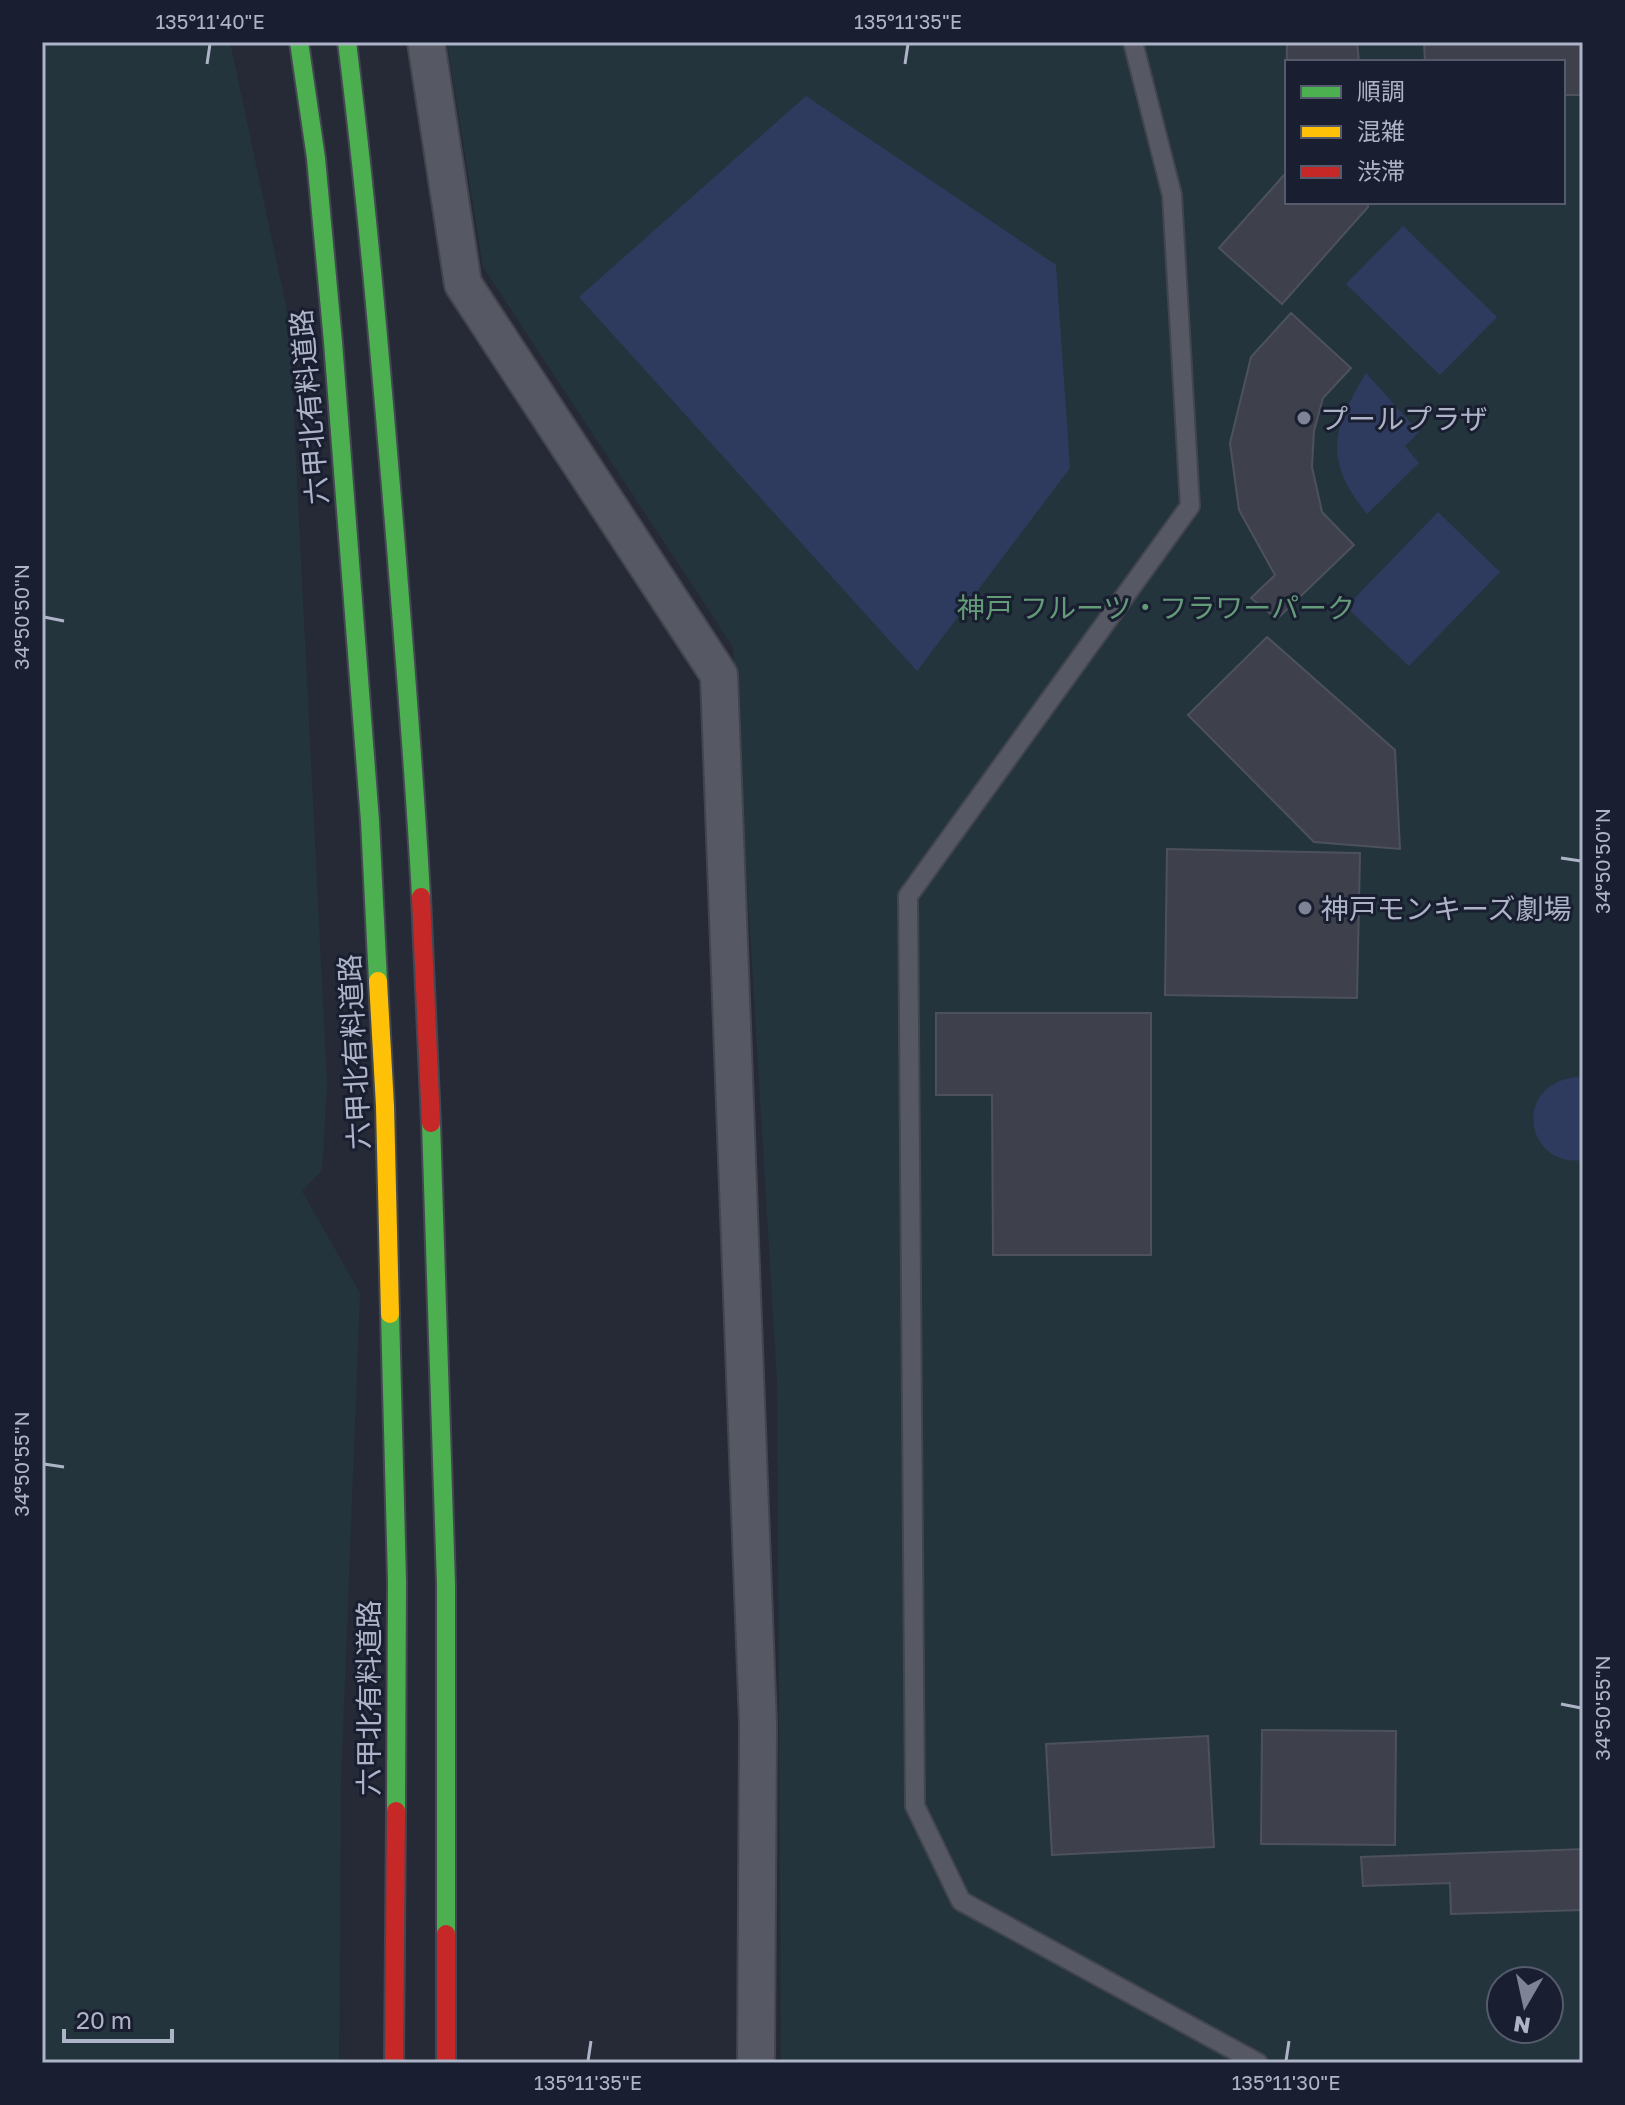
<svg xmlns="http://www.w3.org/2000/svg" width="1625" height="2105" font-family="'Golos Text','Noto Sans JP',sans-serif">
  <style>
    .green { fill: #23343c; fill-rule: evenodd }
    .water { fill: #2f3b5e }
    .building { fill: #3e414c; stroke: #4d515e; stroke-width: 2 }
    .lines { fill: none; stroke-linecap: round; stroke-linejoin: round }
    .lane-casing { stroke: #42454e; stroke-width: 22 }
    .street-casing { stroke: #42454e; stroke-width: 40 }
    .fast-casing { stroke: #434752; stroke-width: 22 }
    .slow-casing { stroke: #434752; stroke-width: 22 }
    .jam-casing { stroke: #434752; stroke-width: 22 }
    .lane { stroke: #565964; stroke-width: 18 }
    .street { stroke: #565964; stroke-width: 36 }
    .fast { stroke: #4caf50; stroke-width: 18 }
    .slow { stroke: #ffc107; stroke-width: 18 }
    .jam { stroke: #c62828; stroke-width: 18 }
    .ticks { fill: none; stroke: #aeb4c8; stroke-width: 3 }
    .poi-dot { fill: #7e8495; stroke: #191f30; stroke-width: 3 }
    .labels { text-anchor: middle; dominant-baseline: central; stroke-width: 6; stroke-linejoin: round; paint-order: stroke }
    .street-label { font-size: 28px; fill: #aeb4c8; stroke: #191f30 }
    .poi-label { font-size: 28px; fill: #aeb4c8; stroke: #191f30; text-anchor: start }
    .park-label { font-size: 28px; fill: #649b79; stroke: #191f30 }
    .neatline { fill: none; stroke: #aeb4c8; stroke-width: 3 }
    .ticks-label { font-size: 20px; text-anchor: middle; fill: #aeb4c8 }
  </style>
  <rect width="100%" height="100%" fill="#262a36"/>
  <path class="green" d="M42 42H230L289 320 327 1085 322 1170 302 1191 360 1293 341 1781 339 2063H42Z
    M447 42H1583V2063H781L777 1381 733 647 483 267ZM1287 62H1563V202H1287ZM1501 1981H1549V2029H1501Z"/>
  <path class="water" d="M806 96 1056 265 1070 468 917 671 579 297Z
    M1403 226 1497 317 1440 375 1346 284Z
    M1366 373 1419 432 1405 446 1419 463 1367 514C1323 459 1332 429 1366 373Z
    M1438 512 1500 572 1409 666 1346 607Z
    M1576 1077 1583 1078V1160C1526 1168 1511 1085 1576 1077Z"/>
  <path class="building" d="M1287 42H1357L1359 62H1287V202H1368V207L1282 304 1219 248 1285 174Z
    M1424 42H1583V95H1563V62H1425Z
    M1291 313 1351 368 1323 398 1314 431 1312 467 1322 512 1354 545 1277 619 1251 598 1275 575 1239 510 1230 443 1251 357Z
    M1267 637 1395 750 1400 849 1314 842 1188 715Z
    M1167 849 1360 853 1357 998 1165 995Z
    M936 1013H1151V1255H993L992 1095H936Z
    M1262 1730 1396 1731 1395 1845 1261 1844Z
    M1208 1736 1214 1847 1052 1855 1046 1744Z
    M1583 1849V1910L1451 1914 1450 1883 1363 1886 1361 1857Z"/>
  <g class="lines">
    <defs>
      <path id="lane" d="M1133 42 1172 195 1190 506 908 896 915 1806 961 1901 1258 2063"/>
      <path id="street" d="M426 42 463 284 719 675 758 1725 756 2063"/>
      <path id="fast" d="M299 42 316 158 333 342 370 821 378 981
        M347 42C368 210 382 378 396 547 405 664 415 780 421 897
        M431 1123 446 1584V1934
        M390 1314 397 1581 396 1811"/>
      <path id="slow" d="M378 981 385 1106 390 1314"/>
      <path id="jam" d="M421 897 431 1123
        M446 1934V2063
        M394 2063 396 1811"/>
    </defs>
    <use href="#lane" class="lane-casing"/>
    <use href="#street" class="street-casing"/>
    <use href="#fast" class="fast-casing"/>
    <use href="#slow" class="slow-casing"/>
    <use href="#jam" class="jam-casing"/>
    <use href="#lane" class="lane"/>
    <use href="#street" class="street"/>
    <use href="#fast" class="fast"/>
    <use href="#slow" class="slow"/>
    <use href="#jam" class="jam"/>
  </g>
  <path class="ticks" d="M207 64 210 44M905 64 908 44M44 617 64 621M1561 858 1581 861M44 1464 64 1467M1561 1704 1581 1708M588 2061 591 2041M1286 2061 1289 2041"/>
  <g class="poi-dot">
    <circle cx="1304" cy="418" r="8"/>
    <circle cx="1305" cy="908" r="8"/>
  </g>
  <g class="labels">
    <g class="street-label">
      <text transform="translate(309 407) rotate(-95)">六甲北有料道路</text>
      <text transform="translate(354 1052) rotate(-93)">六甲北有料道路</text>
      <text transform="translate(368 1698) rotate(-90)">六甲北有料道路</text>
    </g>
    <g class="poi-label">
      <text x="1320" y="418">プールプラザ</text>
      <text x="1321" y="908">神戸モンキーズ劇場</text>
    </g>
    <g class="park-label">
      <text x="1156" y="607">神戸 フルーツ・フラワーパーク</text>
    </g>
  </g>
  <rect width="1625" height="2105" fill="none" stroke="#191f30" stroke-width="88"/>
  <rect x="1285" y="60" width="280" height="144" fill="#191f30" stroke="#555b6d" stroke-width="2"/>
  <rect x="1301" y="86" width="40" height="12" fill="#4caf50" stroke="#555b6d" stroke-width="2"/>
  <text x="1357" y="100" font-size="24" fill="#aeb4c8">順調</text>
  <rect x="1301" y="126" width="40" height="12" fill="#ffc107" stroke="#555b6d" stroke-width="2"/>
  <text x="1357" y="140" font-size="24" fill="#aeb4c8">混雑</text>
  <rect x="1301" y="166" width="40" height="12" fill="#c62828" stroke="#555b6d" stroke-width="2"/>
  <text x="1357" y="180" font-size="24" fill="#aeb4c8">渋滞</text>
  <g transform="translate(1525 2005) rotate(189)"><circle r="38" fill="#191f30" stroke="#555b6d" stroke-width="2"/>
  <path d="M0-6L14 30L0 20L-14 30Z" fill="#7e8495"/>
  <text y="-12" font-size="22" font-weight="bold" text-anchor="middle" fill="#aeb4c8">N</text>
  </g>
  <path d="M64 2029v12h108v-12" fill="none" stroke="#aeb4c8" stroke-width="4"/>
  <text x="76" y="2029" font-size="24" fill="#aeb4c8" stroke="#191f30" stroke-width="6" paint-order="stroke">20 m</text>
  <rect x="44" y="44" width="1537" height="2017" class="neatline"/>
  <g class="ticks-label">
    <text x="210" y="29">135°11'40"E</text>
    <text x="908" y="29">135°11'35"E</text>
    <text transform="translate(22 617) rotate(-90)" y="7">34°50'50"N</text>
    <text transform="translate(1603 861) rotate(-90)" y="7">34°50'50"N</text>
    <text transform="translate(22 1464) rotate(-90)" y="7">34°50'55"N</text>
    <text transform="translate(1603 1708) rotate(-90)" y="7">34°50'55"N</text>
    <text x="588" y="2090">135°11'35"E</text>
    <text x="1286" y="2090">135°11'30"E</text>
  </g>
</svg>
